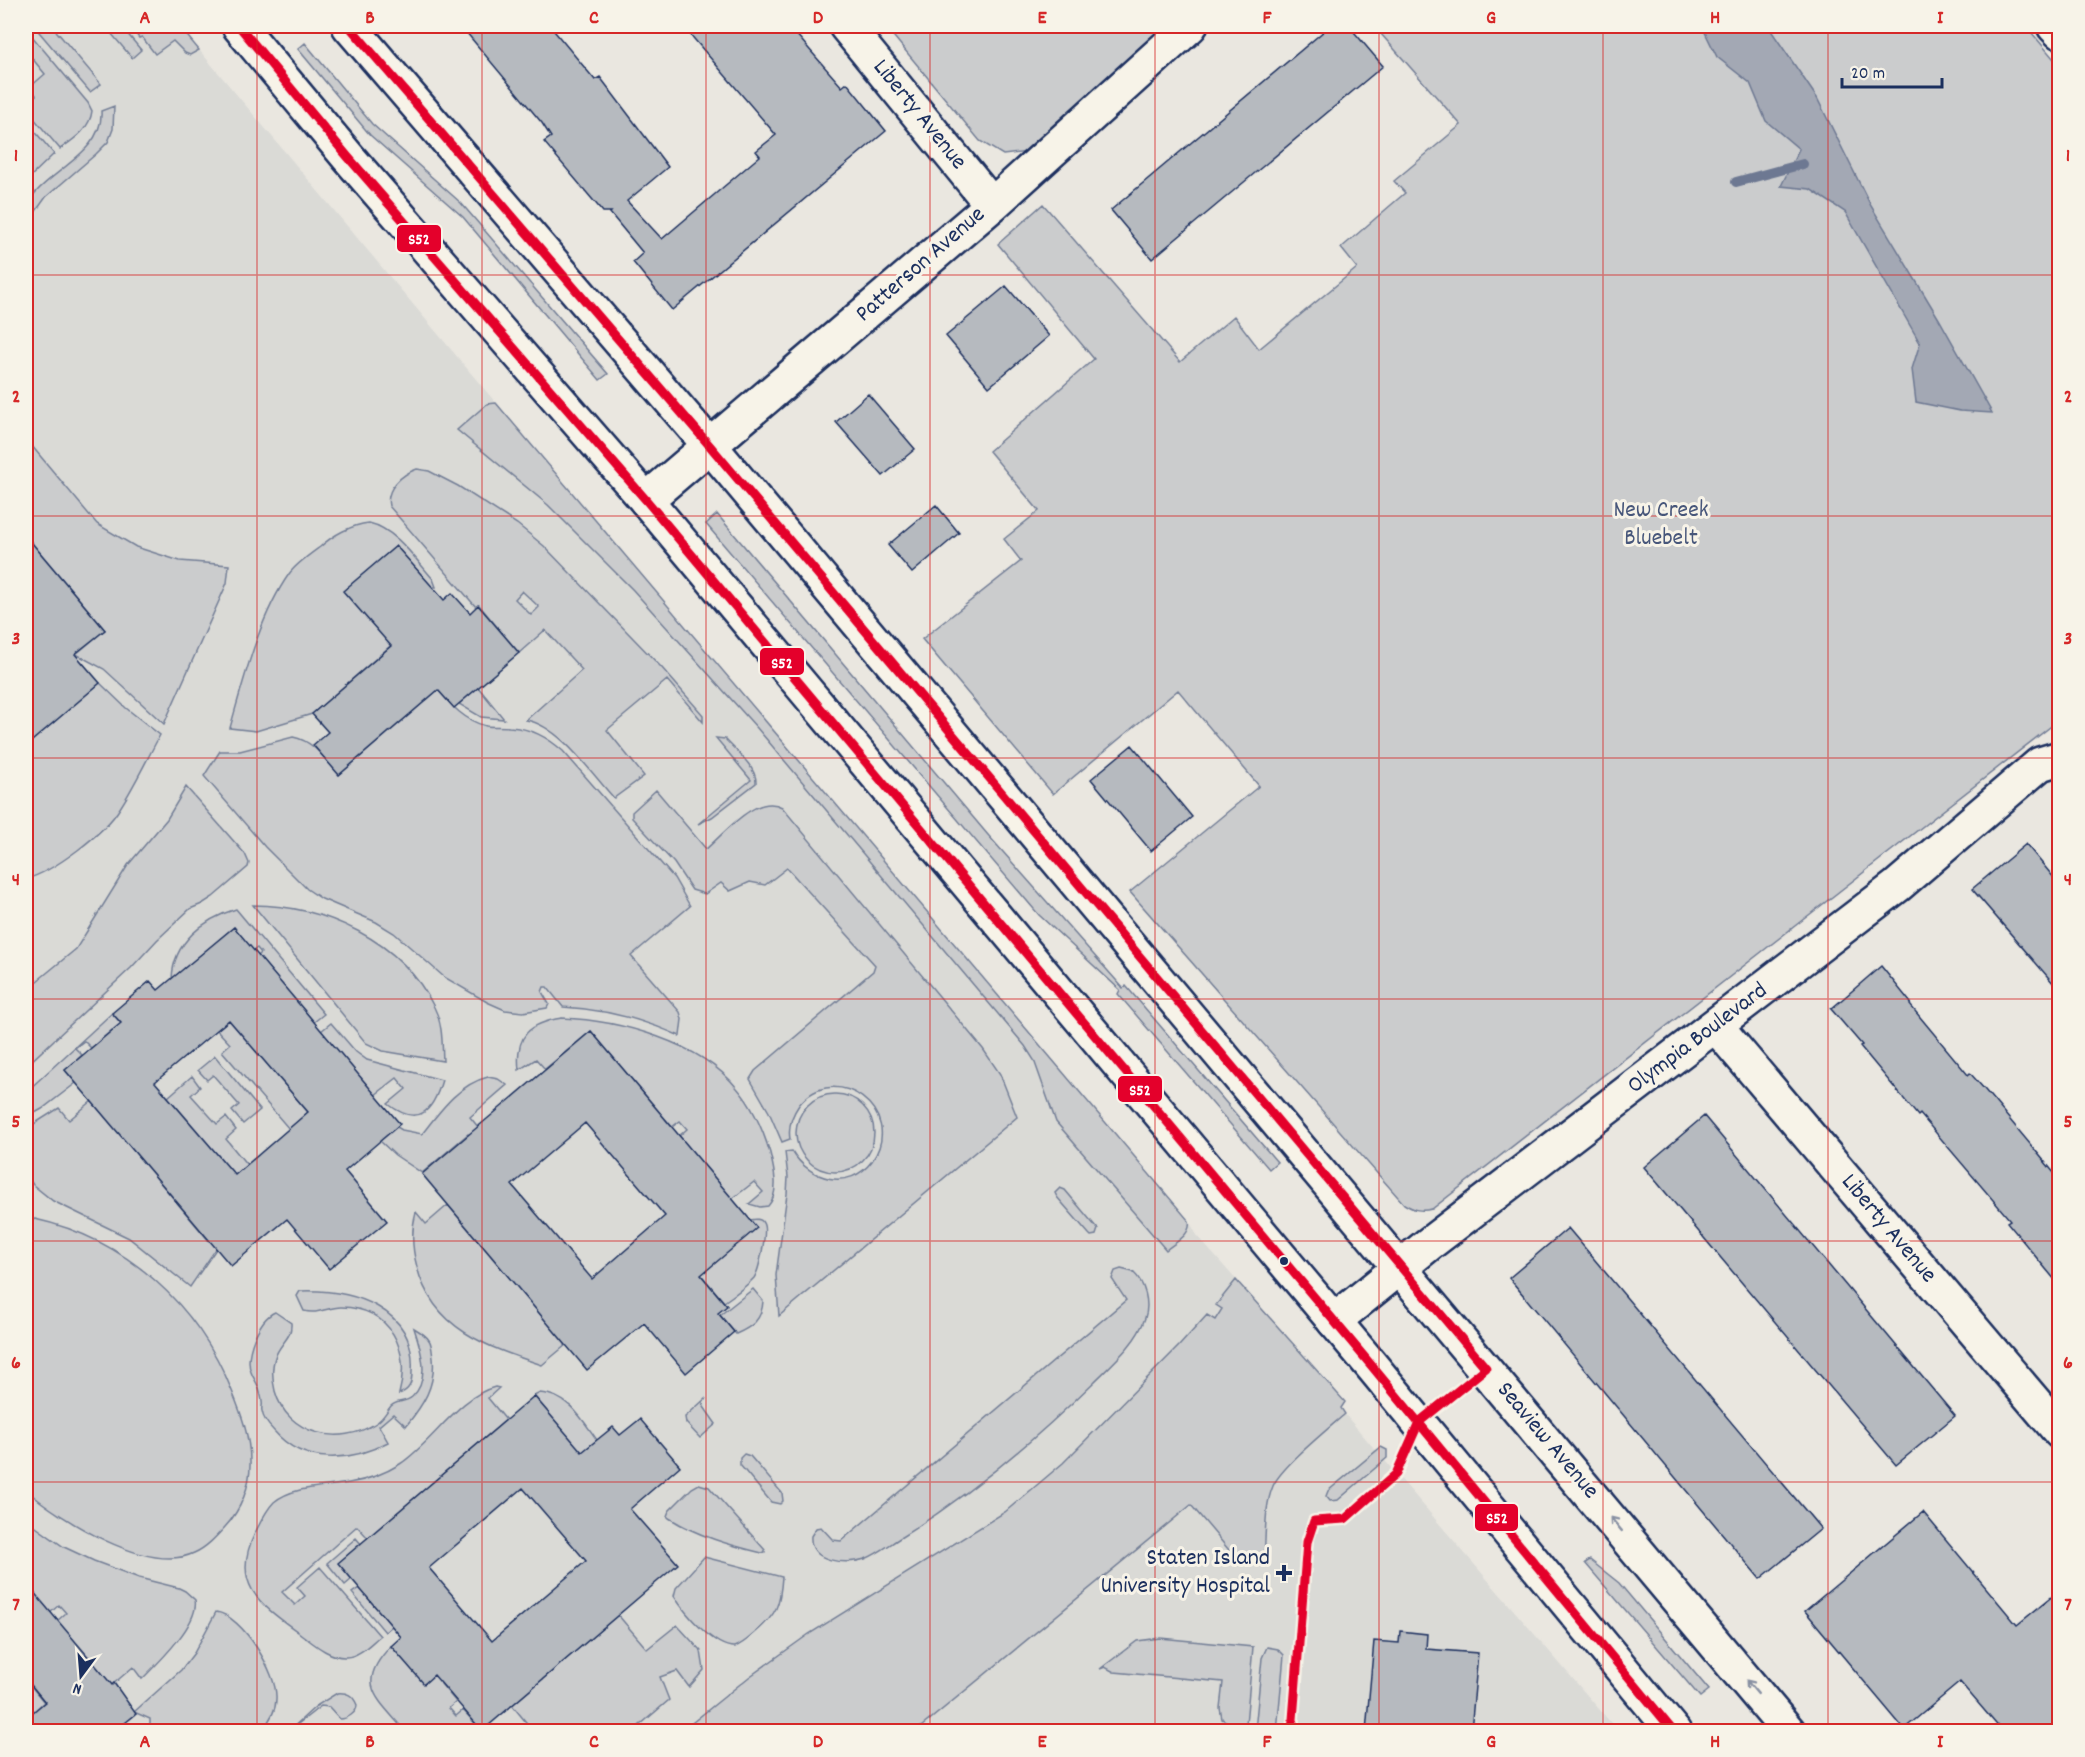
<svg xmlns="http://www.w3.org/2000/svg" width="2085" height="1757" font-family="Dekko,sans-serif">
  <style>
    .built { fill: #dadad6 }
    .green { fill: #cbcccd; stroke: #737e96; stroke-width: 1.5; fill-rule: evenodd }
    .water { fill: #a3a8b4; stroke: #6d7892; stroke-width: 1.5 }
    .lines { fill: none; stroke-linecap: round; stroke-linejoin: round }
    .stream { stroke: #6d7892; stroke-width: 10 }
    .building { fill: #b6babf; stroke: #1b2f5e; stroke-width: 1.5; fill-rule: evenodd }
    .minor-casing { stroke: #1b2f5e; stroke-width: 38 }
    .tertiary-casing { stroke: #1b2f5e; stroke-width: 38 }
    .minor { stroke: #f7f3e8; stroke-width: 33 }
    .tertiary { stroke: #f7f3e8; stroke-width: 33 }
    .bus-1-casing { stroke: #f7f3e8; stroke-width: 14 }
    .bus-1 { stroke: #e4002b; stroke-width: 9 }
    .oneway { stroke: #8991a3 }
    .grid { fill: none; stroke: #d62828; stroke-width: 1.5; stroke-opacity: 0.55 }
    .bus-dot { fill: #1b2f5e; stroke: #f7f3e8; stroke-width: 2 }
    .labels { text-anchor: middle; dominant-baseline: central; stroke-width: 6; stroke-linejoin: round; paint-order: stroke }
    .street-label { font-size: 24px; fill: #1b2f5e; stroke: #f7f3e8 }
    .park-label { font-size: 24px; fill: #47567a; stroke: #f7f3e8 }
    .poi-label { font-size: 24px; fill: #1b2f5e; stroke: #f7f3e8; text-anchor: end }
    .line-badge { stroke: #f7f3e8; stroke-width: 2 }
    .badge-label { font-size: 16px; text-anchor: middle; font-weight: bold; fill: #fff }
    .neatline { fill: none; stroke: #d62828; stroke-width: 2 }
    .grid-label { font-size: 20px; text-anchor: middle; font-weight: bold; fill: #d62828 }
  </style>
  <rect width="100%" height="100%" fill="#eae7e0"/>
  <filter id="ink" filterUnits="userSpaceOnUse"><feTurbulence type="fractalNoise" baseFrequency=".0167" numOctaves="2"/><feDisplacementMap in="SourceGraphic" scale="12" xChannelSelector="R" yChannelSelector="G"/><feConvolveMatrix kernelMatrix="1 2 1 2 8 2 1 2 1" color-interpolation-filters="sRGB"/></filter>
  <g filter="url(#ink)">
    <path class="built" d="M26 26H179L496 403 1189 1221 1198 1237 1345 1402 1342 1405V1411L1618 1731 26 1732Z"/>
    <path class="green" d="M34 26H52L101 84 90 92Z
      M105 26H121L141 50 132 58Z
      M130 26H179L199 50 190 55 185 53 173 41 155 54 142 37 139 38Z
      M885 26H1166L1028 152 1003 155 980 141Z
      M1374 26H2026L2059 65V720L1432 1209C1421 1212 1414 1210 1404 1204L1130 892 1259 786 1178 690 1053 794 922 639 1021 561 1004 539 1039 511 989 451 1094 359 998 244 1043 204 1180 362 1234 316 1259 349 1357 268 1341 248 1405 193 1394 181 1461 125Z
      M26 29 88 103 92 111C90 129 74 139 60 149L26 109V103L36 95 30 87 45 74 26 51Z
      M305 43 372 124 461 203 608 374 600 380 463 217 370 135 298 49Z
      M114 106 113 129 108 142 96 154 46 197 26 225C25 219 24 211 26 206 27 201 33 195 37 191 59 167 104 148 101 111Z
      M26 121 54 154 26 181Z
      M496 403 1189 1221C1192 1234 1176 1242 1166 1250L1056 1122 1034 1060 1025 1046 757 728 633 590 548 505 457 430 487 404Z
      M26 439 97 524 136 547 180 561 229 565 227 583 164 724 104 669 76 654 105 630 26 536Z
      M417 469 429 471 458 486 517 524 544 546 662 668 703 715V722L667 680 607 730 644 776 614 798C591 773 560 726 526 720L582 670 545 630 519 653 479 605 476 607 389 506C385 489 402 474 417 469ZM522 591 539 607 531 615 515 599Z
      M717 514 988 835 1123 988 1126 986 1277 1162 1269 1169 1118 994 1120 990 1039 915 706 524Z
      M369 523C396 529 416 560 433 579L436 587H432L396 546 344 591 397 640 312 714 256 731 230 728C244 679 259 617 289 574 296 564 309 555 320 547 333 535 351 525 369 523Z
      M100 683 126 708 160 735C147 759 135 785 120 808 105 833 53 872 26 879V746Z
      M478 687 504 719 481 717 459 704Z
      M438 690C451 705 465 721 486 726 493 727 502 726 509 727 531 728 547 737 563 751L674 878 690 906 631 956 680 1012 682 1019 680 1036C642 1019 604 1009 563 1007L547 987H544L542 992 549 1004 547 1008 523 1012 505 1010 487 1002 444 977 394 933 376 922 322 899 307 889 265 847 204 776 220 751H240L293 737C314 741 325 759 339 775Z
      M716 738 725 739C735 750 757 767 756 783L712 817 698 824 751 780Z
      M186 787 245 854 249 863 248 867 213 897 202 904 190 909 157 940 131 968 26 1066V990L76 949 128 865 167 819Z
      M656 790 706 849C725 833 756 793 782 807L983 1049 1000 1074 1017 1117 779 1316 776 1275 787 1194 788 1177 785 1152 792 1151C809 1180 849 1192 872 1161 907 1112 835 1059 799 1105 792 1115 788 1127 790 1139L782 1142 769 1112 750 1079 755 1071 873 971 875 965 787 868 765 885 750 882 730 891 721 883 705 894 692 890 674 863 632 818V812Z
      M253 905C324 905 402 941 434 1007 443 1024 442 1043 443 1061L383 1051 366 1043Z
      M236 909 324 1014 314 1022 258 956 261 953 257 948 253 951 234 927 172 979C173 942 204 919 236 909Z
      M112 1013 126 1029 118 1037 112 1030 91 1048 84 1041 75 1048 82 1055 65 1070 76 1083 42 1109 26 1118V1092Z
      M562 1018C619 1020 700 1042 737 1088 753 1106 763 1130 770 1153 774 1169 780 1193 768 1206L760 1207 749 1204 763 1192 754 1182 732 1199 679 1136 687 1129 680 1121 672 1127 591 1031 545 1069 536 1059 519 1070C515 1036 529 1023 562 1018Z
      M229 1020 308 1112 289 1129 222 1051 230 1044 217 1030Z
      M331 1023 356 1052 367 1060 442 1080C433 1111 419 1128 388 1104L406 1089 397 1078 375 1095 321 1031Z
      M215 1056 260 1110 243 1124 232 1111 239 1105 213 1075 207 1080 198 1070Z
      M192 1076 200 1087 191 1095 217 1124 226 1117 236 1130 226 1139 247 1165 235 1175 168 1097Z
      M488 1077 498 1079 507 1085 470 1117 483 1133 475 1141 468 1134 422 1173 395 1155 380 1141 397 1127 402 1130 422 1134C440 1111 459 1084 488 1077Z
      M796 1133a39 39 0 1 1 78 0a39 39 0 1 1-78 0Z
      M92 1101 209 1241 214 1237 216 1249 190 1287 129 1238 53 1201 33 1185 26 1174V1129L59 1108 69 1120Z
      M1060 1188 1065 1190 1096 1227 1098 1229 1096 1235 1091 1236 1089 1234 1057 1197 1055 1193Z
      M448 1205 566 1345 542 1365C487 1347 433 1329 417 1267 412 1249 411 1230 416 1212L426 1224Z
      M35 1219C126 1239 198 1305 232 1391 241 1413 250 1437 250 1461 251 1485 241 1510 225 1527 216 1537 206 1548 194 1553 148 1575 60 1519 26 1490V1220Z
      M750 1220C755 1219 761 1218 763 1223 768 1230 759 1271 754 1278 746 1287 734 1295 724 1302L698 1271 756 1228Z
      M1121 1269 1133 1272C1145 1283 1150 1303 1145 1318 1137 1343 1112 1364 1094 1382 1035 1440 971 1494 900 1538 889 1545 877 1554 865 1559 847 1565 809 1563 811 1536L816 1528 821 1527 833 1540 841 1541 1126 1300 1112 1279 1115 1271Z
      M1236 1280 1345 1402 1341 1408 1345 1414C1328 1429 1281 1467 1273 1486 1264 1507 1266 1536 1264 1559L1234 1556 1191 1505 916 1731H682L749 1677 809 1634 1005 1512 1063 1463 1179 1346 1207 1315 1215 1320 1222 1309 1216 1305Z
      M753 1289 763 1301C762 1320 752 1327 736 1334L720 1315Z
      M300 1291C353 1289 417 1308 412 1372 412 1383 410 1390 399 1394 411 1350 391 1308 341 1307 328 1307 318 1315 304 1311L297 1296Z
      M275 1312 291 1323C292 1336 284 1340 278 1351 271 1362 272 1379 275 1391 287 1435 340 1447 376 1423 383 1419 386 1412 391 1406 397 1400 405 1403 412 1397 431 1380 421 1349 414 1328 419 1331 426 1335 429 1340 432 1344 432 1352 433 1358 436 1386 423 1405 406 1426L393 1414 379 1426 388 1442C351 1462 304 1466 274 1431 269 1426 263 1418 262 1411 261 1408 263 1405 262 1402 262 1398 260 1393 259 1389 257 1382 253 1378 251 1372 244 1355 259 1319 275 1312Z
      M495 1387 499 1388 488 1398 506 1420 368 1538 357 1526 282 1592 295 1605 305 1596 297 1587 320 1567 380 1636C371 1643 359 1657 346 1657 330 1658 314 1644 302 1635 263 1606 229 1586 255 1533 260 1523 266 1510 274 1502 293 1486 326 1487 349 1483 367 1480 384 1474 400 1464 431 1444 459 1396 495 1387Z
      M540 1393C569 1395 582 1419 597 1440L577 1457 574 1443 534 1396Z
      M706 1398 703 1403 704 1407 716 1424 700 1438 686 1423 685 1417Z
      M1381 1447 1387 1450V1458L1338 1500 1330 1501 1326 1496 1328 1491Z
      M744 1454 750 1456 782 1493 783 1501 780 1504 771 1502 740 1465V1458Z
      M699 1484 709 1487 765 1550V1552L762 1553C729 1545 698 1536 669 1518L667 1516 669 1511 692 1488Z
      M26 1520 64 1547 94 1561 139 1578 179 1588 185 1591 195 1600C200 1623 157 1664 142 1679L133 1667 112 1685 57 1621 66 1613 59 1605 50 1613 26 1583Z
      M356 1538 361 1544 339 1563 352 1579 345 1585 327 1563Z
      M704 1557 782 1577C780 1605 777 1614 756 1632 749 1638 743 1644 735 1647 714 1648 685 1613 674 1596L676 1588Z
      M1590 1560 1619 1583 1709 1690 1700 1697 1585 1563Z
      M359 1588 398 1621 385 1632 352 1593Z
      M216 1612C242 1615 278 1674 276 1699 276 1712 269 1722 261 1731H150V1719L134 1712 181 1670 194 1653Z
      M618 1615 647 1649 677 1625 701 1651 704 1670 689 1687 677 1671 660 1677 669 1700 633 1731H529L530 1727 512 1705Z
      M1160 1638 1253 1647 1246 1724 1227 1722 1222 1719 1220 1708 1223 1682 1114 1672 1105 1667 1100 1669 1137 1641Z
      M391 1646 440 1670 441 1684 456 1702 449 1708 456 1716 463 1710 482 1731H405C377 1698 354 1684 391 1646Z
      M1267 1647 1278 1649 1284 1655 1277 1731H1255L1262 1658Z
      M26 1680 44 1702 33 1712 26 1698Z
      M337 1693C347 1692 353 1695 357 1705 357 1713 347 1719 340 1719L329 1707 321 1706 289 1731 316 1706Z"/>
    <path class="water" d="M1702 26H1768L1817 98 1871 206 1939 319 1992 413 1960 411 1916 402 1912 369 1920 343 1845 212 1810 189 1781 186 1799 149 1766 121 1750 83 1717 57Z"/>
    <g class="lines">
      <path class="stream" d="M1736 182 1803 164"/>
    </g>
    <path class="building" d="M461 26H550L595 80 600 77 668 167 627 201 662 239 760 156 756 151 776 135 683 26H789L842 87 847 83 886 131 672 310 633 262 643 253 610 213 611 212H603L544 142 551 137 542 123Z
      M1330 26H1349L1383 66 1152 259 1111 210Z
      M1006 286 1049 336 989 387 946 336Z
      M868 394 915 449 883 476 836 422Z
      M936 505 959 533 912 573 888 545Z
      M26 536 105 630 75 654 100 683 26 746Z
      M396 546 444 600 452 593 470 613 478 605 519 653 454 708 438 690 339 775 313 745 328 732 312 714 391 646 343 591Z
      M1132 745 1192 817 1151 851 1091 779Z
      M2026 844 2060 885V991L1972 889Z
      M234 927 400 1124 345 1171 387 1221 329 1269 287 1219 231 1266 65 1070 121 1023 112 1013 150 981 158 990ZM229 1020 308 1112 235 1175 155 1082Z
      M1881 966 1911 1003 1910 1005 1968 1075 1970 1073 1985 1090 2060 1180V1286L2007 1222 2010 1220 1920 1114 1918 1116 1860 1046 1862 1045 1831 1009Z
      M591 1031 757 1228 701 1275 727 1306 718 1313 734 1332 686 1373 644 1323 587 1370 422 1174ZM585 1123 665 1216 592 1279 512 1185Z
      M1704 1116 1955 1416 1896 1465 1644 1167Z
      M1568 1228 1821 1529 1760 1579 1509 1278Z
      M534 1396 582 1452 613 1427 620 1435 640 1419 680 1466 630 1509 678 1564 482 1731 434 1675 424 1684 391 1646 401 1637 338 1563ZM523 1488 586 1561 492 1641 429 1568Z
      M1923 1512 2017 1625 2060 1590V1731H2002L1960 1682 1904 1729 1805 1611Z
      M26 1583 112 1685 114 1683 136 1714 115 1731H26V1718L45 1702 26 1679Z
      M1400 1631 1427 1634 1426 1649 1478 1653 1471 1731H1366L1374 1641 1399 1643Z"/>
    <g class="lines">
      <defs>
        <path id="minor" d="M846 26 992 205
          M2054 26 2060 32
          M646 500 992 205 1190 26
          M1716 1026 2060 1432
          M1334 1321 1429 1244 1897 886 2040 764 2060 758"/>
        <path id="tertiary" d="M239 26 348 157 646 500 1371 1365 1674 1732
          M349 26 710 446 1789 1732"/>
      </defs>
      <use href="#minor" class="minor-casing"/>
      <use href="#tertiary" class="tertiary-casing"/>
      <use href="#minor" class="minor"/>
      <use href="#tertiary" class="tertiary"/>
      <defs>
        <path id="bus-1" d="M239 26 348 157 646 500 1371 1365 1674 1732
          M349 26 710 446 1486 1368 1419 1422 1396 1474 1345 1519 1314 1521 1307 1542 1292 1732"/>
      </defs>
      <use href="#bus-1" class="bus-1-casing"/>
      <use href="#bus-1" class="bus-1"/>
    </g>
    <defs><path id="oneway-shaft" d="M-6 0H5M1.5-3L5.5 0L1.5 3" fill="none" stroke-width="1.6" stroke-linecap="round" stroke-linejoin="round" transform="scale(1.5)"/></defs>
    <g class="oneway">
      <use href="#oneway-shaft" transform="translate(1616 1524) rotate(-130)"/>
      <use href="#oneway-shaft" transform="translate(1752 1687) rotate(-130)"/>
    </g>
  </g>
  <path class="grid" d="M257 26V1732M482 26V1732M706 26V1732M930 26V1732M1155 26V1732M1379 26V1732M1603 26V1732M1828 26V1732M26 275H2060M26 516H2060M26 758H2060M26 999H2060M26 1241H2060M26 1482H2060"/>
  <g class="bus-dot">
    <circle cx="1284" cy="1261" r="5"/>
    <path d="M1281 1564h6v6h6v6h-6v6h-6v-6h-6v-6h6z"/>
  </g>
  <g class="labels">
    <g class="street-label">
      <text transform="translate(919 115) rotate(51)">Liberty Avenue</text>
      <text transform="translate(921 265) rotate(-41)">Patterson Avenue</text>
      <text transform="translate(1698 1039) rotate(-37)">Olympia Boulevard</text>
      <text transform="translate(1888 1229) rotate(50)">Liberty Avenue</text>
      <text transform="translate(1547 1441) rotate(50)">Seaview Avenue</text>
    </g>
    <g class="park-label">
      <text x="1661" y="511">New Creek<tspan x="1661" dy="28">Bluebelt</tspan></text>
    </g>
    <g class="poi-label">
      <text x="1270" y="1559">Staten Island<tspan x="1270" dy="28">University Hospital</tspan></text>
    </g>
  </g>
  <g class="line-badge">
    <rect x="396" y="224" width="46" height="29" rx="6" fill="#e4002b"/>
    <rect x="759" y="647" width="46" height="29" rx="6" fill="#e4002b"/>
    <rect x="1117" y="1075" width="46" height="28" rx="6" fill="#e4002b"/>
    <rect x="1474" y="1503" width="45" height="29" rx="6" fill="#e4002b"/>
  </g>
  <g class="badge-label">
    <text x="419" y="244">S52</text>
    <text x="782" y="668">S52</text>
    <text x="1140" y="1095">S52</text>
    <text x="1497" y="1523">S52</text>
  </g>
  <rect width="2085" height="1757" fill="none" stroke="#f7f3e8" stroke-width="66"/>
  <g transform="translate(81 1676) rotate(196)" stroke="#f7f3e8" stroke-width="4.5" paint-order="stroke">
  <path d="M0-4.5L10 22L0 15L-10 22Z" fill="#1b2f5e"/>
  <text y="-9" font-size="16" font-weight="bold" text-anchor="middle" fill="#1b2f5e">N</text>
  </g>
  <path d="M1842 78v9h100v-9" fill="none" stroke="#1b2f5e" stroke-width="3"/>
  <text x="1851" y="78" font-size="18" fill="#1b2f5e" stroke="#f7f3e8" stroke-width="4.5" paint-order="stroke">20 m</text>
  <rect x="33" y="33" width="2019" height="1691" class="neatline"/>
  <g class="grid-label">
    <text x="145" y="23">A</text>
    <text x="370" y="23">B</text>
    <text x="594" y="23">C</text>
    <text x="818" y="23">D</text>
    <text x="1042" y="23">E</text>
    <text x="1267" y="23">F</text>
    <text x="1491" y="23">G</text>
    <text x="1715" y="23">H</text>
    <text x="1940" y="23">I</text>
    <text x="16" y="161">1</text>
    <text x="2068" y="161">1</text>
    <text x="16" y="402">2</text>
    <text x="2068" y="402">2</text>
    <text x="16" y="644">3</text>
    <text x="2068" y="644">3</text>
    <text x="16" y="885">4</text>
    <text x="2068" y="885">4</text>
    <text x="16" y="1127">5</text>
    <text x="2068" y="1127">5</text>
    <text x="16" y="1368">6</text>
    <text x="2068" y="1368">6</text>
    <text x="16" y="1610">7</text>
    <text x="2068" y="1610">7</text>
    <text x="145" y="1747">A</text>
    <text x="370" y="1747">B</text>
    <text x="594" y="1747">C</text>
    <text x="818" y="1747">D</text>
    <text x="1042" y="1747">E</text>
    <text x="1267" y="1747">F</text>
    <text x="1491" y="1747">G</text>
    <text x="1715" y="1747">H</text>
    <text x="1940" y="1747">I</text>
  </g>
</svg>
